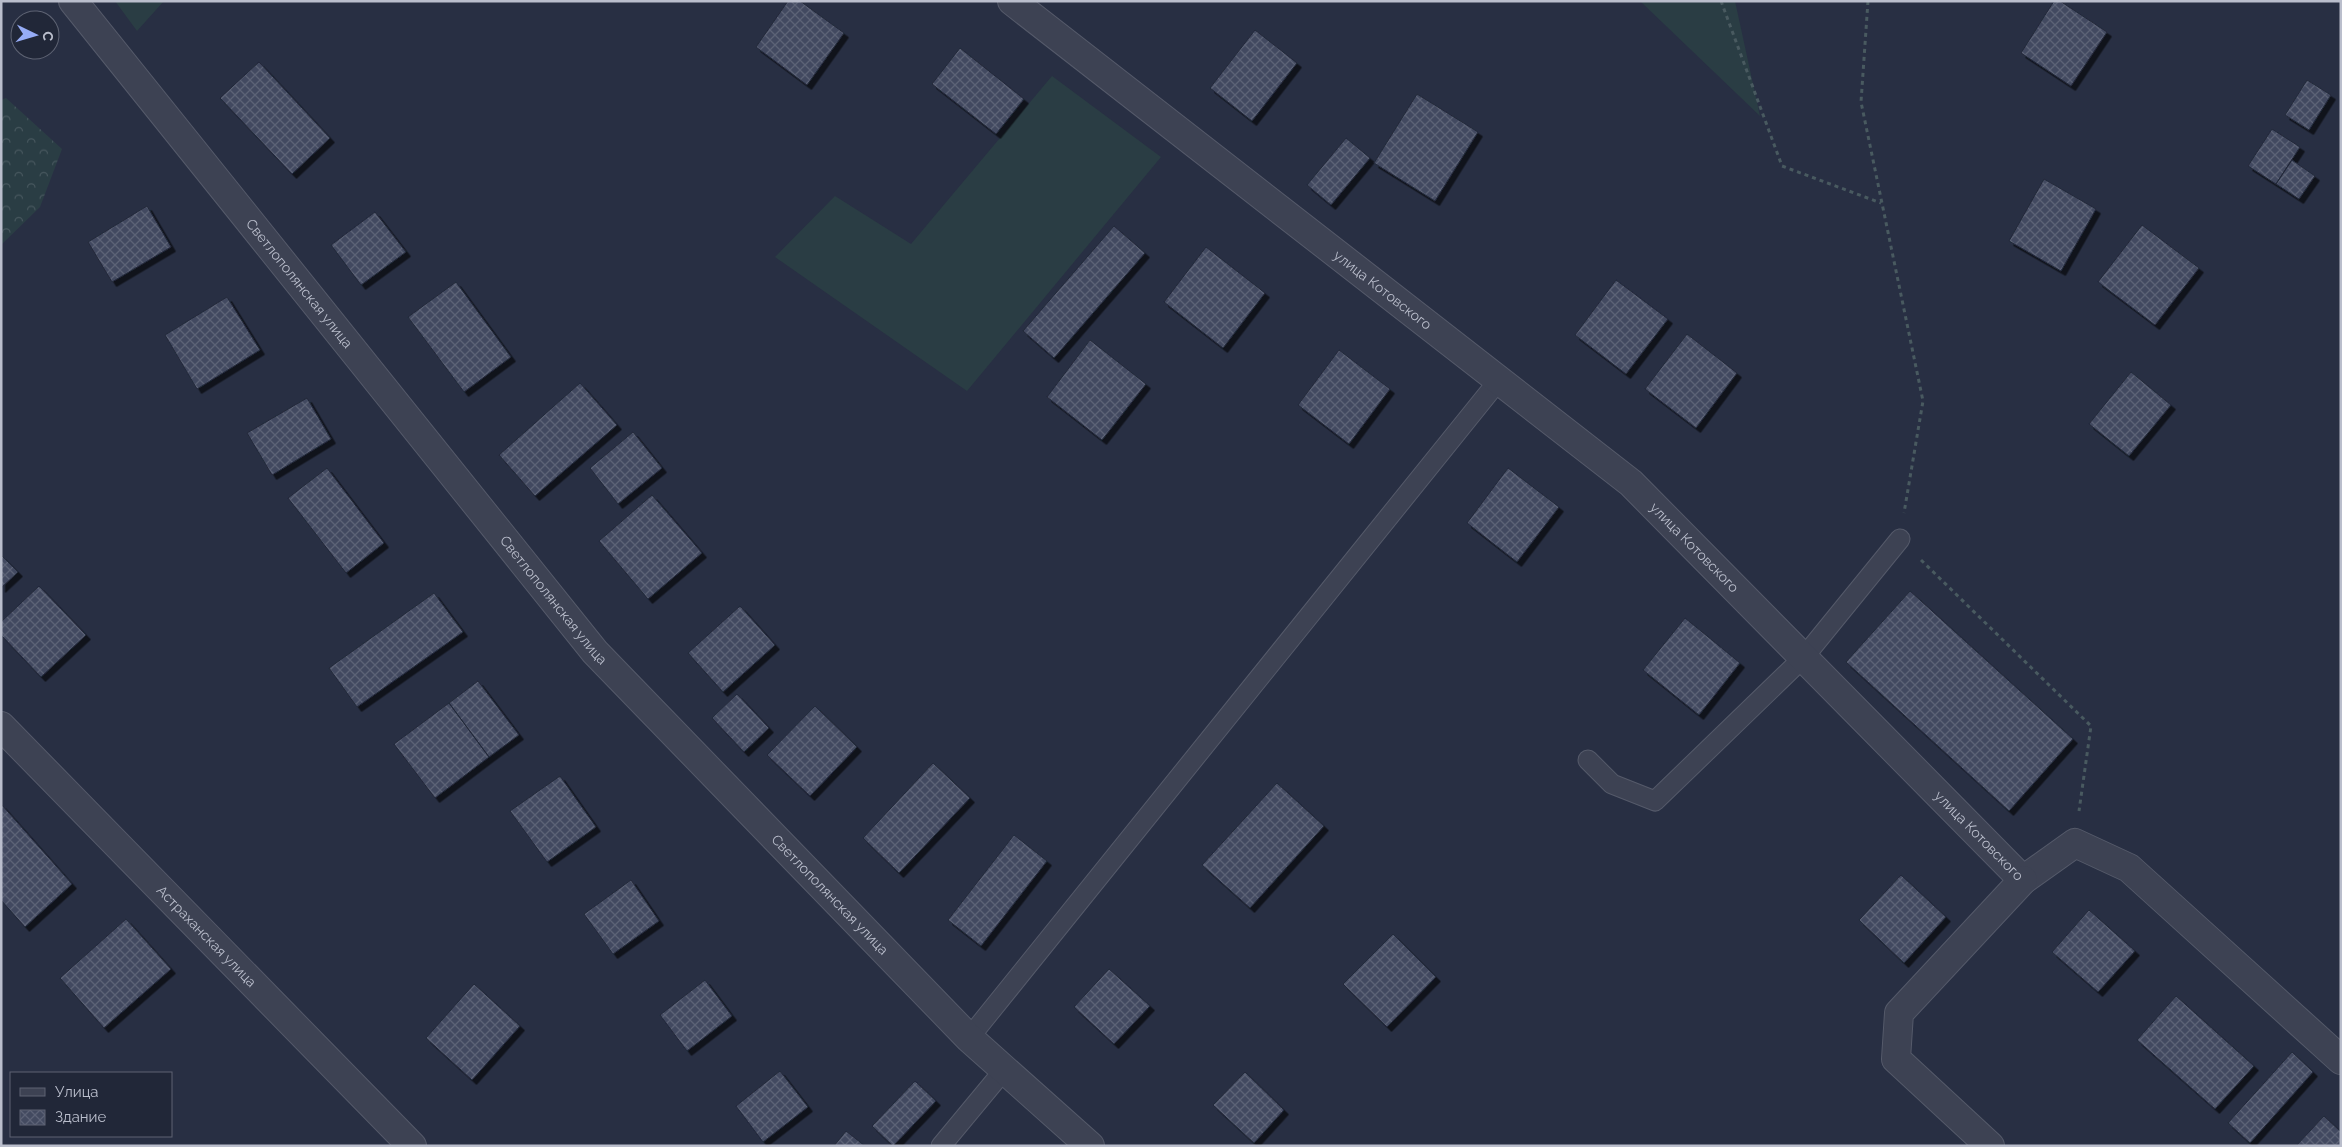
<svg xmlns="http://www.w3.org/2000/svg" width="2342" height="1147" font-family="Raleway,sans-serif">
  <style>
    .grass { fill: #2a3d44 }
    .forest { fill: url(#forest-crowns) }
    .building { fill: url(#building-cross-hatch); stroke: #23293a; filter: url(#shadow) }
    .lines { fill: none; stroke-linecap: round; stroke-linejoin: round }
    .service-casing { stroke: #555a6a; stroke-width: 21 }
    .minor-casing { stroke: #555a6a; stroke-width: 30 }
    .path { stroke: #495a60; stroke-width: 3; stroke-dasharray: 4 4; stroke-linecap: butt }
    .service { stroke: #3d4253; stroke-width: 19 }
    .minor { stroke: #3d4253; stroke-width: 28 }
    .labels { text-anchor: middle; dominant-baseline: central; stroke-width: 5; stroke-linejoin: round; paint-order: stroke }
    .street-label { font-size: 14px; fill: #babecc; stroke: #212738 }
  </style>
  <defs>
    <pattern id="forest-crowns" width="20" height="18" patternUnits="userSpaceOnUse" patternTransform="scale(1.25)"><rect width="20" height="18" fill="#2a3d44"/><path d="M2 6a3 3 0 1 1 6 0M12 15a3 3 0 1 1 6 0" fill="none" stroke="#47575e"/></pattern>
    <pattern id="building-cross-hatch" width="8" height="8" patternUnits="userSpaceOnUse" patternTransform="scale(1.25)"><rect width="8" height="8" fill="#434a60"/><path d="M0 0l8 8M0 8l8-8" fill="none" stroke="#5c6276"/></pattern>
    <filter id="shadow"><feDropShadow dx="4.5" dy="4.5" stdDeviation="0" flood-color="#0009"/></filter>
  </defs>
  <rect width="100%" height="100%" fill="#282f43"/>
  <path class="grass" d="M115 1H164L137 31Z
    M1640 1H1735L1760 116Z
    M1052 76 1161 157 967 391 775 257 835 196 911 244Z"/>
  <path class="forest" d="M6 98 62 149 40 207 1 245V100Z"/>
  <path class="building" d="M788 1H800L844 33 807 85 756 47Z
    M2054 1H2060L2107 32 2071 86 2021 53Z
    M1255 30 1297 63 1252 121 1210 88Z
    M960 48 1024 99 996 134 932 84Z
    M259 62 330 138 292 174 220 98Z
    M2307 80 2331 95 2309 130 2285 115Z
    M1417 94 1478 132 1435 201 1374 163Z
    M2272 129 2300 147 2276 184 2248 166Z
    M1346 138 1370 158 1331 205 1307 185Z
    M2292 160 2315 176 2299 199 2276 184Z
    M2044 179 2096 209 2061 271 2009 241Z
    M147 206 171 247 112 282 88 242Z
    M375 212 406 252 361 285 331 245Z
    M2142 225 2199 268 2155 325 2098 282Z
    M1114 226 1145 253 1054 358 1023 331Z
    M1206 247 1265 293 1223 348 1164 302Z
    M1616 280 1668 319 1626 374 1575 335Z
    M456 282 511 357 464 392 408 317Z
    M227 297 260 350 197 389 165 335Z
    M1687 334 1737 373 1696 428 1645 389Z
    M1090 340 1146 384 1102 440 1047 397Z
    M1339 350 1390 389 1349 444 1298 405Z
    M2131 372 2171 405 2129 456 2089 424Z
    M580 383 617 425 535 496 499 455Z
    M307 398 331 439 272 475 247 433Z
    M633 432 662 468 618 504 590 468Z
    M327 468 384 543 346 573 288 498Z
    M1508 468 1559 507 1517 562 1467 523Z
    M652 495 702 553 648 599 599 541Z
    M1 555 18 572 1 588Z
    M39 586 86 635 41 677 1 635V622Z
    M1910 591 2073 739 2009 811 1846 662Z
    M434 593 463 632 357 707 329 668Z
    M740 606 775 645 723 692 688 653Z
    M1685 618 1740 663 1699 715 1643 670Z
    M478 681 519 735 489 757 449 703Z
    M737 694 769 728 744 752 712 718Z
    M449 703 489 757 435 798 394 744Z
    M815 706 857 747 810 796 767 755Z
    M933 763 970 798 899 873 863 838Z
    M560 776 596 827 547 862 510 811Z
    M1277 783 1324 826 1250 908 1202 865Z
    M1 804 72 884 25 927 1 900Z
    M1014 835 1047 861 981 946 948 920Z
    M1901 875 1946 917 1904 963 1859 920Z
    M631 880 659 921 613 954 584 914Z
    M2089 910 2135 951 2098 992 2052 952Z
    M126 919 171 969 104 1028 60 978Z
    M1393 934 1436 977 1387 1027 1343 984Z
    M1109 969 1150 1006 1114 1044 1074 1007Z
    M705 980 732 1016 687 1051 660 1015Z
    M474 984 520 1026 472 1080 426 1038Z
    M2176 996 2254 1066 2215 1109 2137 1040Z
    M2292 1052 2313 1072 2250 1143 2228 1123Z
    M780 1071 808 1107 763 1142 736 1106Z
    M1245 1072 1284 1110 1254 1143 1213 1105Z
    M915 1081 936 1101 893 1146 872 1126Z
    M2324 1116 2341 1132V1146H2296Z
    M846 1131 865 1146H834Z"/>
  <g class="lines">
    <defs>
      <path id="service" d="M1588 760 1612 784 1655 801 1804 657 1900 539
        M969 1038 1499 380
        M941 1146 1004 1070"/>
      <g id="minor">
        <path id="s1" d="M73 1 595 652 969 1038 1090 1146"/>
        <path id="s2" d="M1012 1 1631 483 2023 880 2075 843 2129 868 2341 1060"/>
        <path id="s3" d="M1 726 412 1146"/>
        <path d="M1990 1146 1896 1059 1899 1013 2023 880"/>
      </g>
    </defs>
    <use href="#service" class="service-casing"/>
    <use href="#minor" class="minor-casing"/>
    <path class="path" d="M1721 1 1782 166 1881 203
      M1868 1 1861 102 1923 401 1904 513
      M1921 560 2091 726 2079 811"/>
    <use href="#service" class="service"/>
    <use href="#minor" class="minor"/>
  </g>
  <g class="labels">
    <g class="street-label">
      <text stroke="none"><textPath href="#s1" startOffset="362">Светлополянская улица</textPath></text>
      <text stroke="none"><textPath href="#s2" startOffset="470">улица Котовского</textPath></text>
      <text stroke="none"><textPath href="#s2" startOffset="875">улица Котовского</textPath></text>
      <text stroke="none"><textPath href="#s1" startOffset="768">Светлополянская улица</textPath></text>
      <text stroke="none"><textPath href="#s2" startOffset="1280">улица Котовского</textPath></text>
      <text stroke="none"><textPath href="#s1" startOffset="1172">Светлополянская улица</textPath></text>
      <text stroke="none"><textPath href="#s3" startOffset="294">Астраханская улица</textPath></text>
    </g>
  </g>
  <rect width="2342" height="1147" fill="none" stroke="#babecc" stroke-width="5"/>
  <rect x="10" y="1072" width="162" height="65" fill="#212738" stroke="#5e6373"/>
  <rect x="20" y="1088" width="25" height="8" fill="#3d4253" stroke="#5e6373"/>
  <text x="55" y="1097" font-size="15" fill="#babecc">Улица</text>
  <rect x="20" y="1110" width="25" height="15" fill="url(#building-cross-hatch)" stroke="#5e6373"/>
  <text x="55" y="1122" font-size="15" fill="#babecc">Здание</text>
  <g transform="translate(35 35) rotate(95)"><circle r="24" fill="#212738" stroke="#5e6373"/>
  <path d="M0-4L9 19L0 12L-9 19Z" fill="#96acf6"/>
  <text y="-8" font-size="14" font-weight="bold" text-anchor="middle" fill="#babecc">С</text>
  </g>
</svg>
